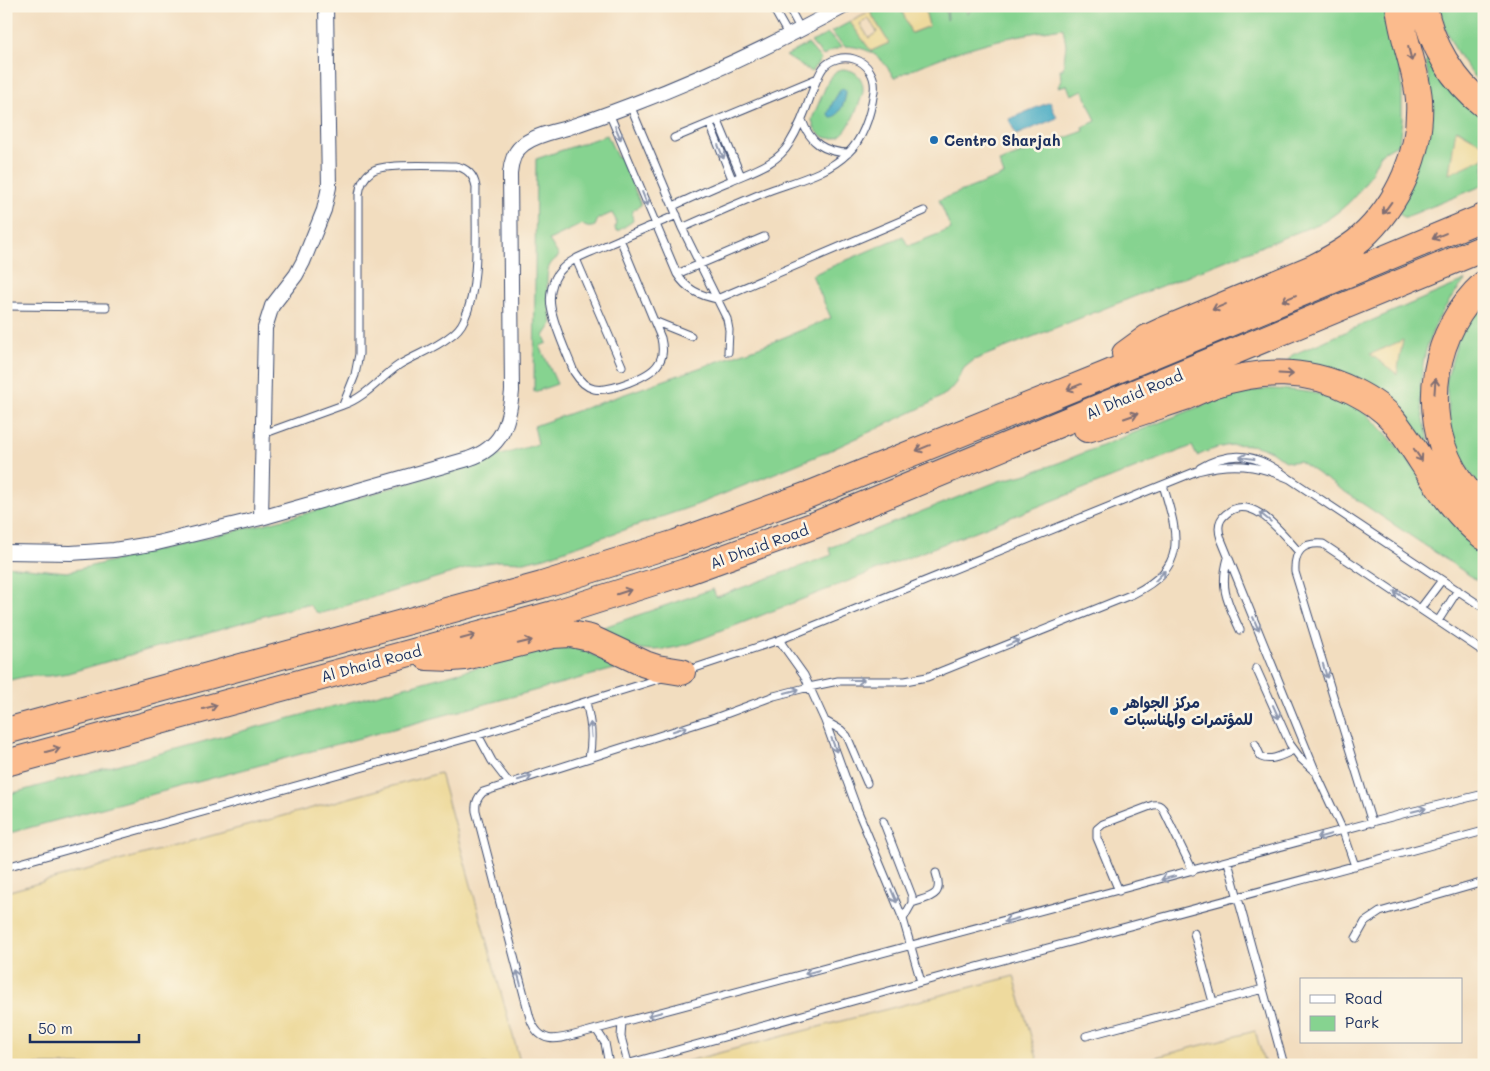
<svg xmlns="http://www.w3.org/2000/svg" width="1490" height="1071" font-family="Mali,'Playpen Sans Arabic',sans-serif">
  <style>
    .green { fill: #86d390; stroke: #508177; fill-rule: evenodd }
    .sand { fill: #eeda9e; stroke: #84847e; fill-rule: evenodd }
    .water { fill: #43a9c3; stroke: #2f6c90 }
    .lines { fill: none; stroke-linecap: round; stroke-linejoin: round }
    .service-casing { stroke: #3b496d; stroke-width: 9 }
    .minor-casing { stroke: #3b496d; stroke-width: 16 }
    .motorway-casing { stroke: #3b496d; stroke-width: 28 }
    .service { stroke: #fff; stroke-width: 7 }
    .minor { stroke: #fff; stroke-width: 14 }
    .motorway { stroke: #fbbb8d; stroke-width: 26 }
    .oneway { stroke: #806e73 }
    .oneway2 { stroke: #8d97ae }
    .poi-dot { fill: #1f6fb2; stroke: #fcf5e5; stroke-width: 2 }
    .labels { text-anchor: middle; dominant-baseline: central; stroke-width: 5; stroke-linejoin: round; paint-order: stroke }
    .poi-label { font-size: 15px; font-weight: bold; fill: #1b2f5e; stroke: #fcf5e5; text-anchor: start }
    .street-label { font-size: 15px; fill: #1b2f5e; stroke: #fcf5e5 }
  </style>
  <rect width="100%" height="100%" fill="#fcf5e5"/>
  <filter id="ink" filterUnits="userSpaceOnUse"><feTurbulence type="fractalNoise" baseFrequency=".02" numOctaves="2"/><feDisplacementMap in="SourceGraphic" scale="10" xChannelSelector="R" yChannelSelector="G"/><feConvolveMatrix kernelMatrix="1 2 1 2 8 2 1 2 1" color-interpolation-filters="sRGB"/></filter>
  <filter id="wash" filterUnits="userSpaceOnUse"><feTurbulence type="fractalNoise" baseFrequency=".0096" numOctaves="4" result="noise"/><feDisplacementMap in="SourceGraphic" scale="20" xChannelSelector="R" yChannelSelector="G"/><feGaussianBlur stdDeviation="1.12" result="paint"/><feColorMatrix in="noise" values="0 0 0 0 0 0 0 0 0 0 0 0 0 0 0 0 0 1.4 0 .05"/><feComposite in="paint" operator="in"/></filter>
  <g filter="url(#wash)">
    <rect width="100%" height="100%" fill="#f2ddbf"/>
    <path class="green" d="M881 6H900L912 33 929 26 924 6H945L947 20 948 19 947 6H967V14L969 13 970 6H987V8L989 6H1386L1400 67 1402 85V120L1399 142 1396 145 1385 151 1381 154C1376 161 1374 168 1370 175 1358 196 1343 210 1323 222L974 360 964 368 955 384 947 393 927 405 827 452 696 505 545 557 524 562 499 561 481 564 322 613 316 612 309 605H302L68 673 49 676H27L6 681V566L67 572 304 514 538 444 534 426 770 343 831 318 812 275 903 236 908 246 951 229 939 200 1004 175 999 162 1084 131 1083 127 1096 121 1083 90 1071 95 1067 85 1058 87 1061 80 1060 69H1063L1066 45 1063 28C1000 37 952 50 894 78 882 56 869 47 844 46L831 32 850 22 871 51 889 43 870 12Z
      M1439 6H1484V87C1461 63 1446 38 1439 6Z
      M828 34 842 47 831 51 823 56 811 42Z
      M808 44 821 59 811 72 786 56Z
      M1430 57 1484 113V145L1457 129 1449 173 1484 158V185L1406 217H1403L1399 212 1429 82 1426 62Z
      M841 69C856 69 864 78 863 92 861 101 851 124 845 131 833 146 813 136 812 119L829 79 836 71ZM841 89 846 94 843 105 835 117 829 115 833 102Z
      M607 135 617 157 621 156 641 205 633 210 632 215 633 221 618 231 615 229 616 220 612 213 598 219 595 226C590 228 586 228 582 224L549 240 559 256C556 259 552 261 550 265 543 276 550 310 552 324L544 336 547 343 540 346 557 384 534 392 536 159Z
      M1466 280C1436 313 1418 354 1421 400 1422 416 1427 431 1430 446L1427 449 1289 363V358L1292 355Z
      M1484 299V493L1461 459 1450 427 1446 382 1461 328Z
      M1270 389C1299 390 1333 393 1359 409 1379 422 1399 449 1414 468 1435 493 1455 519 1476 545L1484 551V585L1299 461C1297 461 1294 462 1292 462 1285 463 1276 454 1271 451 1246 440 1221 444 1197 456L1192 446 691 643C672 649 648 654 628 645 619 640 610 633 601 628L713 589 716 597 832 555 829 548 999 481 1027 474 1061 462 1221 398 1253 391Z
      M570 646C587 650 602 660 618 668L6 834V795L549 648Z"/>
    <path class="sand" d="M900 6H924L929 26 911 33Z
      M870 12 889 43 871 51 850 22ZM868 18 877 32 869 38 860 24Z
      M1456 129 1484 145V158L1449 174Z
      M1403 340 1397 374 1370 354H1371Z
      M440 773 521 1065H6V892Z
      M1014 976 1039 1065H673Z
      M1255 1031 1265 1065H1126Z"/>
    <path class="water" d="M841 89 846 90C846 100 841 112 833 118H831L828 114 833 102Z
      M1050 102 1057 118 1016 135 1009 119Z"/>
  </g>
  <g filter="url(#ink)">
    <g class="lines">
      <defs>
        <path id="service" d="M772 6 789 36
          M788 6 801 30
          M630 105 682 228 727 319 729 330 728 352
          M609 113 677 274C687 290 699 295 717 299L924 211
          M802 120C810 143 824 152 848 153
          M718 121 741 176
          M710 124 732 179
          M674 138 818 78
          M455 166C467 168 474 175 476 187 475 227 481 284 464 320 461 327 455 333 449 337 434 349 415 355 399 365 381 377 365 398 343 405L355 375 359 354V195C360 185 363 177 372 171 383 163 438 166 455 166Z
          M673 206C693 197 712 188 732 180 752 171 777 164 789 144 799 128 806 110 812 92 815 84 818 75 823 68 830 59 843 56 854 59 868 63 876 77 874 91 871 112 864 138 848 153 826 175 791 182 763 193 736 204 709 216 682 228
          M620 239 661 338C663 347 664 356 658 364 650 377 609 392 594 389 585 387 579 380 574 372 567 353 554 327 551 307 549 295 552 280 560 271 570 259 587 254 600 248 625 237 651 226 677 215
          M576 259 622 366
          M677 274 764 237
          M6 306 106 307
          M654 321 691 336
          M263 434 343 405
          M1200 468C1235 448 1259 455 1290 479L1484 608
          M1163 485C1178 536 1189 566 1133 594L927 677 905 681H838L809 687 774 696 715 718 483 792C477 798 475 803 476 811L530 1018C540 1047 559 1039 582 1033L1410 812 1484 794
          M1299 552C1283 535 1252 491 1226 514 1217 521 1218 530 1221 539L1317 775 1343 831 1355 866
          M1228 558C1219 589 1228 603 1240 630
          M1420 609 1442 580
          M1438 621 1458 590
          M779 640 804 675 825 721 857 809 903 919 921 982
          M1256 668 1290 744 1301 759 1314 771
          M686 671 779 640 1197 471C1231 462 1257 464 1290 479
          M586 702C591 722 593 738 589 758
          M825 721 841 730 847 736 867 783
          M478 735 492 761 509 783
          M1255 744 1261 757C1272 762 1284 754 1294 750
          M883 821 912 896V903L903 919
          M1372 823 1295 572C1294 552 1302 542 1323 544L1484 652
          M1228 862 1284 1065
          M6 867 478 735 662 678
          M1119 891 1097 838V829L1103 824 1153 805C1158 804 1160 805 1163 809L1193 871
          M912 903C931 896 944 897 936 873
          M1194 933 1213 1002
          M1356 938 1365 922 1380 912 1484 882
          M622 1022 621 1037 628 1063
          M596 1029 605 1043 609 1065
          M1086 1036 1263 989
          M623 1065 921 982 1484 831"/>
        <path id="minor" d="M261 518 265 328 272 306 296 275 303 262 324 210 329 187 326 6
          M6 552 71 553 114 550 157 543 261 518 468 459C502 448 509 424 512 391L510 173C511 161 514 151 524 144 536 135 553 132 567 128 588 121 610 113 631 105 705 77 775 44 845 6"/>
        <path id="motorway" d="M1424 6C1431 45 1453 81 1484 105
          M1484 284C1433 330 1420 410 1453 470 1461 484 1472 497 1484 509
          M1125 354 1147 338 1162 331 1315 267C1330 259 1346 251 1360 239 1399 204 1422 152 1419 99 1416 67 1402 38 1399 6
          M1087 429C1120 420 1152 408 1185 397 1194 393 1203 389 1213 385 1261 369 1307 368 1353 391 1367 398 1383 408 1393 420 1424 459 1444 506 1484 537
          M427 657 452 658 465 657 553 635 571 634 590 638 645 664 657 668 682 672
          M6 731 542 585 676 543 808 495 1105 375 1484 217
          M6 763 553 614 685 572 815 525 1484 248"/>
      </defs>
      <use href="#service" class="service-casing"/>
      <use href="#minor" class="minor-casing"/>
      <use href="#motorway" class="motorway-casing"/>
      <use href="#service" class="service"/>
      <use href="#minor" class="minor"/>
      <use href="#motorway" class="motorway"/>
    </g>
    <defs><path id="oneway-shaft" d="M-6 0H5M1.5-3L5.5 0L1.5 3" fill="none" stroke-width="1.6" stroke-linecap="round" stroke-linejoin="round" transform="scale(1.25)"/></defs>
    <g class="oneway">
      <use href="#oneway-shaft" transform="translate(1410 54) rotate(76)"/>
      <use href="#oneway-shaft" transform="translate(1387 208) rotate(126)"/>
      <use href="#oneway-shaft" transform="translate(1439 236) rotate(157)"/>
      <use href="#oneway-shaft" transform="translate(1289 298) rotate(157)"/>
      <use href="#oneway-shaft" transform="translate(1219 307) rotate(157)"/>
      <use href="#oneway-shaft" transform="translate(1286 374) rotate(3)"/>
      <use href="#oneway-shaft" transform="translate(1435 386) rotate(-86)"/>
      <use href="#oneway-shaft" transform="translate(1074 387) rotate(158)"/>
      <use href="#oneway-shaft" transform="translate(1131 416) rotate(-19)"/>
      <use href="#oneway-shaft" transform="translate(923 448) rotate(158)"/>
      <use href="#oneway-shaft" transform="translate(1418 455) rotate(56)"/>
      <use href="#oneway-shaft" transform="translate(624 592) rotate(-18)"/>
      <use href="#oneway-shaft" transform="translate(468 637) rotate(-15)"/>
      <use href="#oneway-shaft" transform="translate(525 642) rotate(-14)"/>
      <use href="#oneway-shaft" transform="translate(210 707) rotate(-15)"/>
      <use href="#oneway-shaft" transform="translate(53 750) rotate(-15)"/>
    </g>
    <g class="oneway2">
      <use href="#oneway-shaft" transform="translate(618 133) rotate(67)"/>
      <use href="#oneway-shaft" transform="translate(721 152) rotate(68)"/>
      <use href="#oneway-shaft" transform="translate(645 199) rotate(68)"/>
      <use href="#oneway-shaft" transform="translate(1247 458) rotate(-172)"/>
      <use href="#oneway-shaft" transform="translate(1265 517) rotate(-141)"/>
      <use href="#oneway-shaft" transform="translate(1160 576) rotate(-46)"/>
      <use href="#oneway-shaft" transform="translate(1400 595) rotate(-146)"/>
      <use href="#oneway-shaft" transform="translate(1256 624) rotate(67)"/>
      <use href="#oneway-shaft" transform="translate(1013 643) rotate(-22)"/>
      <use href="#oneway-shaft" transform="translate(1325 671) rotate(73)"/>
      <use href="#oneway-shaft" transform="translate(857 680)"/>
      <use href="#oneway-shaft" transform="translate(792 691) rotate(-15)"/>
      <use href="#oneway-shaft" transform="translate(1276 712) rotate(66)"/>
      <use href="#oneway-shaft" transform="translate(680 729) rotate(-18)"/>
      <use href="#oneway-shaft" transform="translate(591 730) rotate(-95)"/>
      <use href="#oneway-shaft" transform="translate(834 745) rotate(70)"/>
      <use href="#oneway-shaft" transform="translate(525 778) rotate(-17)"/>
      <use href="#oneway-shaft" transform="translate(1419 810) rotate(-14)"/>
      <use href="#oneway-shaft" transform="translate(1324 836) rotate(165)"/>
      <use href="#oneway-shaft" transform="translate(1168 878) rotate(165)"/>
      <use href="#oneway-shaft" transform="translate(894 896) rotate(67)"/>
      <use href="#oneway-shaft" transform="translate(1011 920) rotate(165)"/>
      <use href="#oneway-shaft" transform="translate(812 972) rotate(165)"/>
      <use href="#oneway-shaft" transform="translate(519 978) rotate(-105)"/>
      <use href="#oneway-shaft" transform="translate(655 1014) rotate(165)"/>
    </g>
  </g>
  <g class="poi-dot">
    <circle cx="934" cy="140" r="5"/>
    <circle cx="1114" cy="711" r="5"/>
  </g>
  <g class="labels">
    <g class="poi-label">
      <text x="944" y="140">Centro Sharjah</text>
      <text x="1124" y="702">مركز الجواهر<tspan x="1124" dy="17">للمؤتمرات والمناسبات</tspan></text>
    </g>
    <g class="street-label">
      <text transform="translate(1134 394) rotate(-23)">Al Dhaid Road</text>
      <text transform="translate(759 546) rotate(-20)">Al Dhaid Road</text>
      <text transform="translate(371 663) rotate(-15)">Al Dhaid Road</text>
    </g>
  </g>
  <rect width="1490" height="1071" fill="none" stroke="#fcf5e5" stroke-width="25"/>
  <rect x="1300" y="978" width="162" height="65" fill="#fcf5e5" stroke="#a2a6af"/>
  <rect x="1310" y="995" width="25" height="8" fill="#ffffff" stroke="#a2a6af"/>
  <text x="1345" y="1004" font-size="15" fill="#1b2f5e">Road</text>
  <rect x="1310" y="1016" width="25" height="15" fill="#86d390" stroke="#a2a6af"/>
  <text x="1345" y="1028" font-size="15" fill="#1b2f5e">Park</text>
  <path d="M30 1034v8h109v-8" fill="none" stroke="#1b2f5e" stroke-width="2.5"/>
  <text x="38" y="1034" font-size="15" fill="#1b2f5e" stroke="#fcf5e5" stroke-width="4" paint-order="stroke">50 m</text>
</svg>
